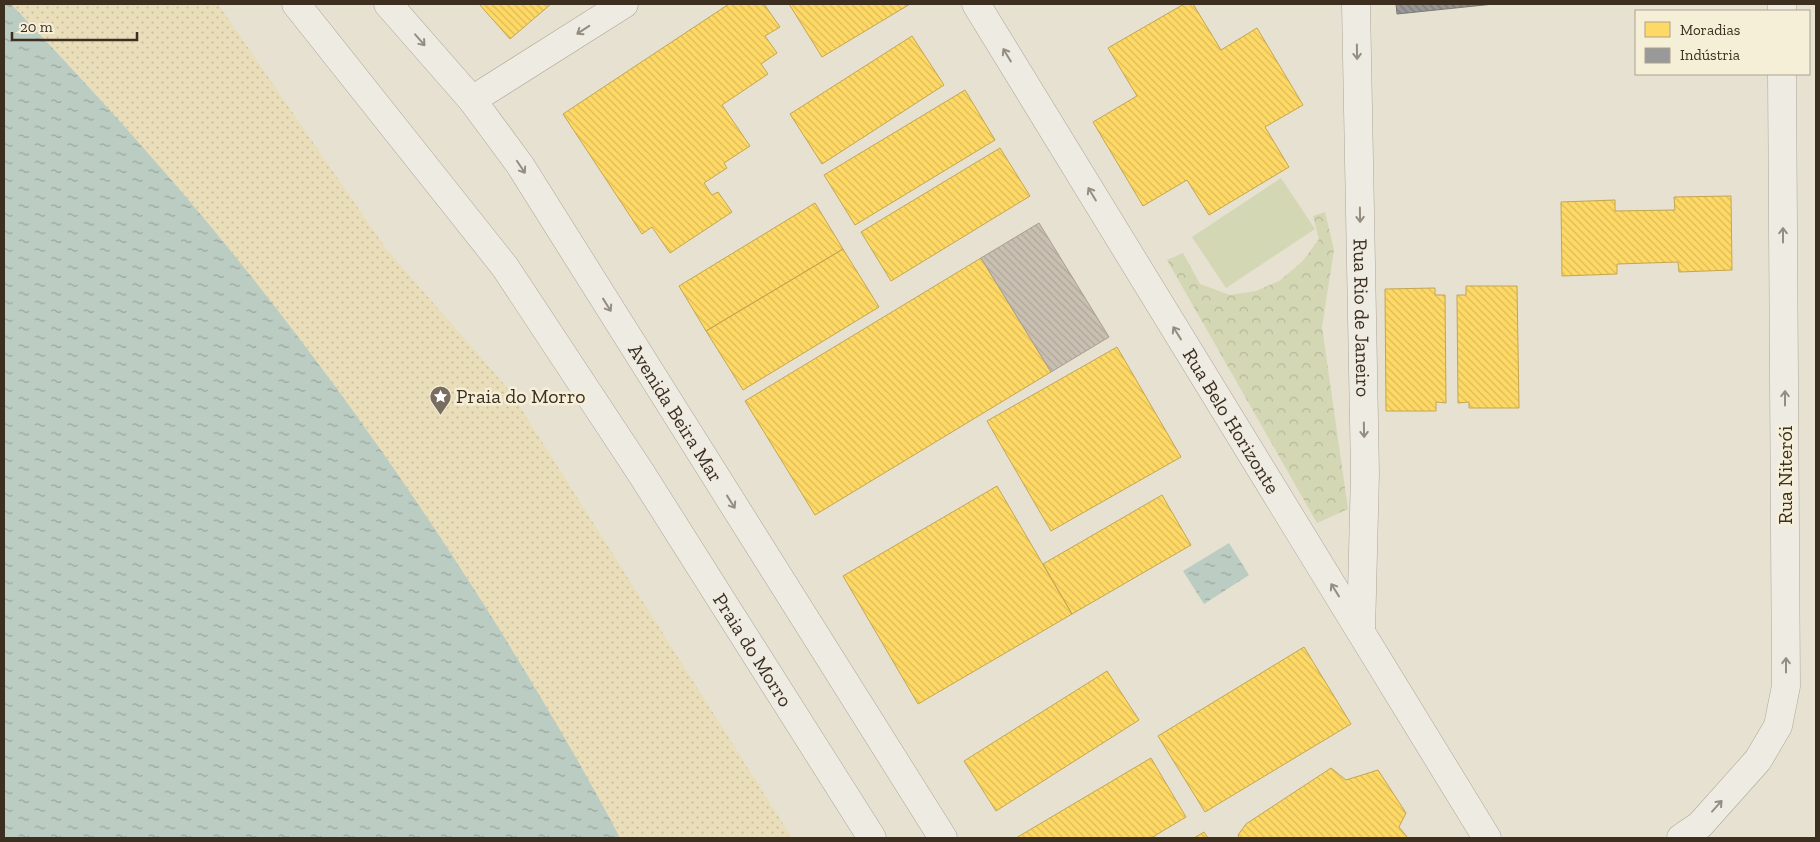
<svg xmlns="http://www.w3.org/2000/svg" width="1820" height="842" font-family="'Zilla Slab',serif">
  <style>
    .green { fill: #d4d7b3 }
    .sand { fill: url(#sand-dots) }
    .park { fill: url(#park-crowns) }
    .water { fill: url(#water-ripples) }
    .homes { fill: url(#homes-back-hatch); stroke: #c4a651 }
    .industry { fill: url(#industry-back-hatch); stroke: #7d7975 }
    .building { fill: url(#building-back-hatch); stroke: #a79d90 }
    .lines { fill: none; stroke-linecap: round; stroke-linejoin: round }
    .minor-casing { stroke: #aca699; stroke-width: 29 }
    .minor { stroke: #eeebe3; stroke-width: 28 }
    .oneway { stroke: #958d82 }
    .labels { text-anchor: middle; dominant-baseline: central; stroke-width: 5; stroke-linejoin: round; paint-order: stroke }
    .street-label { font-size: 20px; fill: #3c2f20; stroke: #f6efd8 }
    .poi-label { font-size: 20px; fill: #3c2f20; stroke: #f6efd8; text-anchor: start }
  </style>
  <defs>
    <pattern id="sand-dots" width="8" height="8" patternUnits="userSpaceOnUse" patternTransform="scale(1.25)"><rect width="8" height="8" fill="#e9deb9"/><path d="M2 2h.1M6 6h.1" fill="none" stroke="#c9bf9f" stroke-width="1.8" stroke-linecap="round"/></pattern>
    <pattern id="park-crowns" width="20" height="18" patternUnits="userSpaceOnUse" patternTransform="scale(1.25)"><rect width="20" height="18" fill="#d4d7b3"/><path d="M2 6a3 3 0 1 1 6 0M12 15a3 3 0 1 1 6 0" fill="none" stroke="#b7b99a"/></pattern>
    <pattern id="water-ripples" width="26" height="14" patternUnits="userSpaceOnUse" patternTransform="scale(1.25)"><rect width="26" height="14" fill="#bbccc3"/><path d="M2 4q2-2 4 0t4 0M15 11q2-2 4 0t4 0" fill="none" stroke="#99a69e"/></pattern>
    <pattern id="homes-back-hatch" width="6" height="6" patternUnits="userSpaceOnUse" patternTransform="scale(1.25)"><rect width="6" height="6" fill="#ffd966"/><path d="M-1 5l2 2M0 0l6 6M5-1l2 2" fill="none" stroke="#dbbb58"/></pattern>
    <pattern id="industry-back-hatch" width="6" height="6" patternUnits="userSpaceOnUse" patternTransform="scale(1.25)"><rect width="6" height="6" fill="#999"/><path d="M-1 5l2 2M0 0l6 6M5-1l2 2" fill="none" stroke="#7e7d7c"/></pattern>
    <pattern id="building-back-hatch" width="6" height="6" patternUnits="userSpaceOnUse" patternTransform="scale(1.25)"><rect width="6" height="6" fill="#cac0b2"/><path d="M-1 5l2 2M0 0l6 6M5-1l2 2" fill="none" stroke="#aea599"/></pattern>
  </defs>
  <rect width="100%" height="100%" fill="#e6e1d1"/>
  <path class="green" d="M1281 178 1315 229 1226 288 1192 237Z"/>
  <path class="sand" d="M11 4H218L387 250 510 391 792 838H620L539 695 459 565 373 439 282 317 86 83Z"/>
  <path class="park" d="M1325 212 1334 250 1322 327 1348 509 1317 523 1167 260 1183 253 1200 284 1230 295 1256 291 1279 281 1302 262 1319 239 1313 216Z"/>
  <path class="water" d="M4 4H11C71 67 129 130 186 197 302 334 408 482 503 635 544 702 584 769 620 838H4Z
    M1229 543 1249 575 1204 604 1183 571Z"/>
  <path class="homes" d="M479 4H551L510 39Z
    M729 4H764L780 27 765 36 777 53 761 64 768 74 722 105 750 146 724 163 727 168 704 183 712 195 718 192 732 212 670 253 652 227 642 234 563 114Z
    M789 4H910L822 57Z
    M1184 4H1193L1221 50 1257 28 1303 105 1265 127 1289 167 1209 215 1187 180 1143 206 1093 122 1137 96 1108 48Z
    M912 36 944 85 822 164 790 114Z
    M965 90 995 140 855 225 824 175Z
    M1000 148 1030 196 891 281 861 232Z
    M1731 196 1732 270 1679 272 1678 262 1617 264V274L1562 276 1561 202 1615 200V211L1675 210 1674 197Z
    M815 203 843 249 706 331 679 286Z
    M843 249 879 307 743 390 706 331Z
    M981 258 1051 372 815 515 745 401Z
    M1466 286H1517L1519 408H1469V402L1458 403 1457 295H1466Z
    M1435 288V295H1445L1446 403 1436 402V411H1386L1385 289Z
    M1117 347 1181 457 1051 531 987 421Z
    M997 486 1072 614 918 704 843 576Z
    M1162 495 1191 545 1072 614 1043 564Z
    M1304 647 1351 724 1205 812 1158 736Z
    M1107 671 1139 720 996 811 964 761Z
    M1151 758 1186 817 1151 838H1016Z
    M1331 768 1346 780 1378 770 1406 813 1399 827 1408 838H1239L1238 835 1246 824Z
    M1204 832 1208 838H1194Z"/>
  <path class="industry" d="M1396 4H1494L1397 14Z"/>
  <path class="building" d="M1039 223 1109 337 1051 372 981 258Z"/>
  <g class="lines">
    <defs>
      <g id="minor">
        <path id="s1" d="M296 4 505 267 641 473 872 838"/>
        <path id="s2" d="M388 4 472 100 520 165 943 838"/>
        <path id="s3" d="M976 4 1487 838"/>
        <path id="s4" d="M1356 4 1365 473 1361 632"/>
        <path d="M1782 4V11"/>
        <path d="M472 100 624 4"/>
        <path d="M1681 838 1700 825 1758 760 1778 726 1786 686 1782 74"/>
      </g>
    </defs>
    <use href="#minor" class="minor-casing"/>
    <use href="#minor" class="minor"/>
  </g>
  <defs><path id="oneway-shaft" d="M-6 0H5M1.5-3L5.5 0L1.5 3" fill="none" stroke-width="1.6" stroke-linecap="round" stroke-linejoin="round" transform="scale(1.25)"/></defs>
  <g class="oneway">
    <use href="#oneway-shaft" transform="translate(583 30) rotate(147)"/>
    <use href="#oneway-shaft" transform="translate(420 40) rotate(49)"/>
    <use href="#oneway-shaft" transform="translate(1357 52) rotate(89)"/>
    <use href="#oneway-shaft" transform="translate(1007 55) rotate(-121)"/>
    <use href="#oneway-shaft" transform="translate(521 167) rotate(56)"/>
    <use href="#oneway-shaft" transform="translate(1092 194) rotate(-121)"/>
    <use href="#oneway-shaft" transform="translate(1360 215) rotate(89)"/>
    <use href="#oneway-shaft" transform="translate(1783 235) rotate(-90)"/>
    <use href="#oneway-shaft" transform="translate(607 305) rotate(58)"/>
    <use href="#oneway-shaft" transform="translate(1177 333) rotate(-122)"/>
    <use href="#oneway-shaft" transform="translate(1785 398) rotate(-90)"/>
    <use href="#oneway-shaft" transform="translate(1364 430) rotate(89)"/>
    <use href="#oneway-shaft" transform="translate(731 502) rotate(58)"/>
    <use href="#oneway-shaft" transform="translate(1335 590) rotate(-122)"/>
    <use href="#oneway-shaft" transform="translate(1786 665) rotate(-90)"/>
    <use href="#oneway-shaft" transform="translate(1717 806) rotate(-48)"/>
  </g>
  <defs>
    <symbol id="sight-pin" viewBox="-11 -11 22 30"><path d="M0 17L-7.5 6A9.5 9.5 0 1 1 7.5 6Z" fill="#786d5e" stroke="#f6efd8"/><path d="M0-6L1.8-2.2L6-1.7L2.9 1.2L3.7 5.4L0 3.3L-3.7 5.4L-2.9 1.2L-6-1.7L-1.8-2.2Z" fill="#fff"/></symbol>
  </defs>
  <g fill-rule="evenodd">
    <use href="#sight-pin" x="428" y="384" width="25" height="34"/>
  </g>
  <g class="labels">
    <g class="street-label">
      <text stroke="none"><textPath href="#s4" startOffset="314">Rua Rio de Janeiro</textPath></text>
      <text stroke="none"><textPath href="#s2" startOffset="501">Avenida Beira Mar</textPath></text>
      <text stroke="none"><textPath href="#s3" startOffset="489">Rua Belo Horizonte</textPath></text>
      <text transform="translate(1785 475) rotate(-90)">Rua Niterói</text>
      <text stroke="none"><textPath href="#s1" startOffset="792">Praia do Morro</textPath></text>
    </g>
    <g class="poi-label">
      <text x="456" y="396">Praia do Morro</text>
    </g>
  </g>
  <rect width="1820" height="842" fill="none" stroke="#3c2f20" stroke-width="10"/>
  <rect x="1635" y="10" width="175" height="65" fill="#f6efd8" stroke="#aca28e"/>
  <rect x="1645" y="22" width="25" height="15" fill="#ffd966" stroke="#aca28e"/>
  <text x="1680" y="35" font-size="15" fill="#3c2f20">Moradias</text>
  <rect x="1645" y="48" width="25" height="15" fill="#999999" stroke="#aca28e"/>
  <text x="1680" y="60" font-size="15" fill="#3c2f20">Indústria</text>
  <path d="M12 32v8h125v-8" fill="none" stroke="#3c2f20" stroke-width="2.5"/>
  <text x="20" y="32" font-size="15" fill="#3c2f20" stroke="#f6efd8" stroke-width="4" paint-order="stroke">20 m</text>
</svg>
